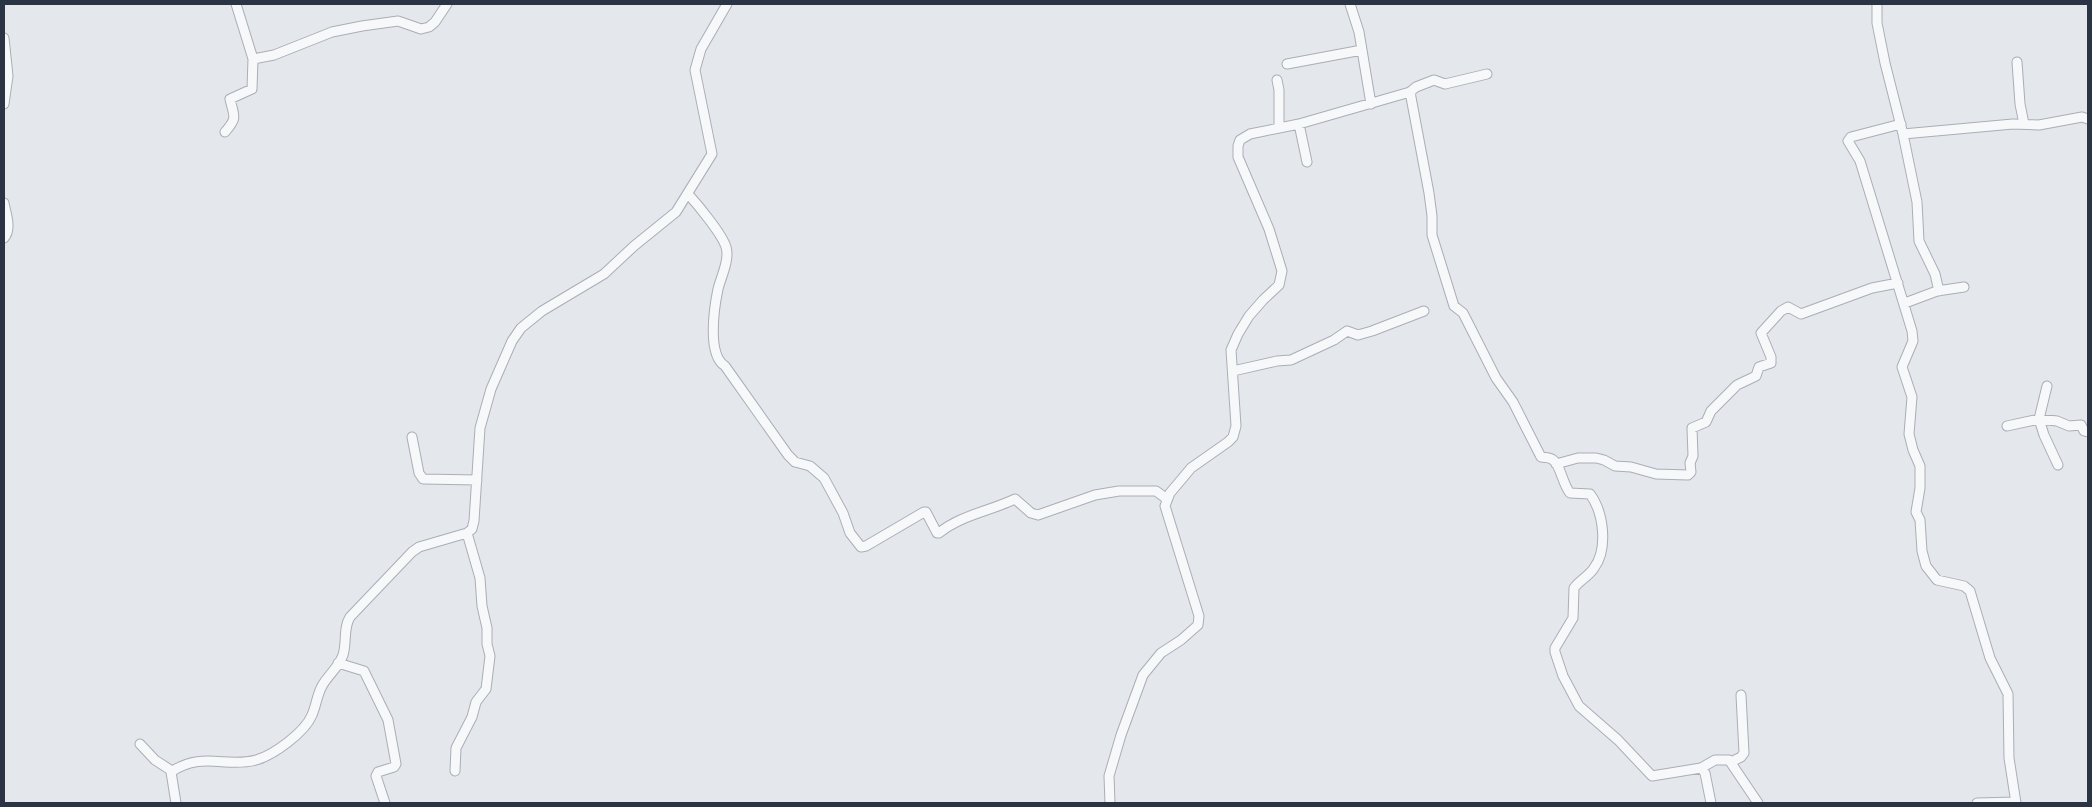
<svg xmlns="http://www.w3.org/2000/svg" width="2092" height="807" font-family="Montserrat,sans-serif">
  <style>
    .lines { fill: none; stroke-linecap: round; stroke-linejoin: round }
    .minor-casing { stroke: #a9aeb7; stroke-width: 11 }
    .minor { stroke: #f7f8fa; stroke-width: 9 }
  </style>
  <rect width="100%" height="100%" fill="#e4e7ec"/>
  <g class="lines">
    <defs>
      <path id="minor" d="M236 4 253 59 274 55 332 32 362 26 398 21 421 29 429 27 435 22 447 4
        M1350 4 1359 32 1371 104
        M1877 4V23L1885 63 1903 134 1917 202 1919 241 1935 274 1939 291
        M4 38 8 76 4 104
        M2017 62 2020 104 2024 124
        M1287 64 1362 50
        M1277 80 1279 90V128
        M1410 92 1416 87 1434 80 1445 84 1487 74
        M1299 124 1307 162
        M1901 124 1851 137 1848 141 1860 161 1912 331 1913 341 1902 367 1912 397 1909 434 1913 450 1920 466V488L1916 512 1920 520 1922 551 1926 566 1937 580 1964 586 1970 591 1990 658 2008 694 2009 758 2016 803
        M225 132C238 117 234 117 230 99L252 89 253 59
        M1903 134 2013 124 2039 125 2082 117 2088 119
        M688 194C698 205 722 234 726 247 730 259 721 277 718 289 714 308 707 355 725 366L788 455 795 462 810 466 824 478 843 513 850 533 861 547 866 546 924 512H926L937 533H939C961 515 990 511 1015 499L1031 513 1038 515 1095 495 1119 491H1156L1167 499
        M4 203C6 214 12 229 4 238
        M1905 303 1937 291 1964 287
        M1233 371 1277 361 1291 360 1334 340 1347 331 1358 335 1372 331 1424 311
        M2047 386 2039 419 2044 435 2058 465
        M2007 426 2039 419 2057 421 2069 426 2081 425 2084 431 2088 432
        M412 437 419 473 423 479 477 480
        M1556 464 1578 458H1596L1604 460 1615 466 1631 467 1656 474 1688 475 1691 472 1690 463 1693 456 1692 428 1706 422 1711 411 1737 385 1756 376 1759 367 1771 363V357L1761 333 1781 311 1788 307 1801 314 1872 288 1898 283
        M338 663 364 671 388 720 396 764 394 767 378 772 376 776 385 803
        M140 744 155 760 172 771
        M1731 762 1741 757 1744 753 1741 695
        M1701 768 1715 760H1729L1758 803
        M455 771 456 748 472 717 476 702 486 689 490 656 487 644V628L482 606 480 578 467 533
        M176 803 171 772C202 751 226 768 256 760 274 755 305 732 312 715 316 706 317 695 322 686 328 675 339 667 343 655 347 642 343 628 350 617L412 552 419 547 467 533 472 529 474 521 480 428 491 389 512 341 521 328 542 311 604 274 634 246 676 212 712 154 695 70 701 49 727 4
        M1110 803 1109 776 1121 735 1143 675 1161 653 1181 640 1198 625 1199 616 1165 506 1170 493 1181 480 1191 468 1228 442 1233 437 1236 426 1231 350 1238 334 1249 316 1263 300 1279 285 1282 271 1269 229 1238 157V146L1240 140 1250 134 1299 124 1410 92 1429 193 1432 216V235L1454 306 1463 313 1496 378 1513 402 1541 457C1545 458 1550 457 1553 460 1560 464 1563 485 1570 493L1590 494C1604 513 1608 549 1594 568 1589 576 1580 580 1574 588L1573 618 1555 648V652L1563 676 1579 706 1618 740 1652 776 1701 768 1705 773 1711 803
        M1977 803 2016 802"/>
    </defs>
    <use href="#minor" class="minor-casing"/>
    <use href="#minor" class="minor"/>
  </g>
  <rect width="2092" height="807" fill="none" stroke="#2b3445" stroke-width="10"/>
</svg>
